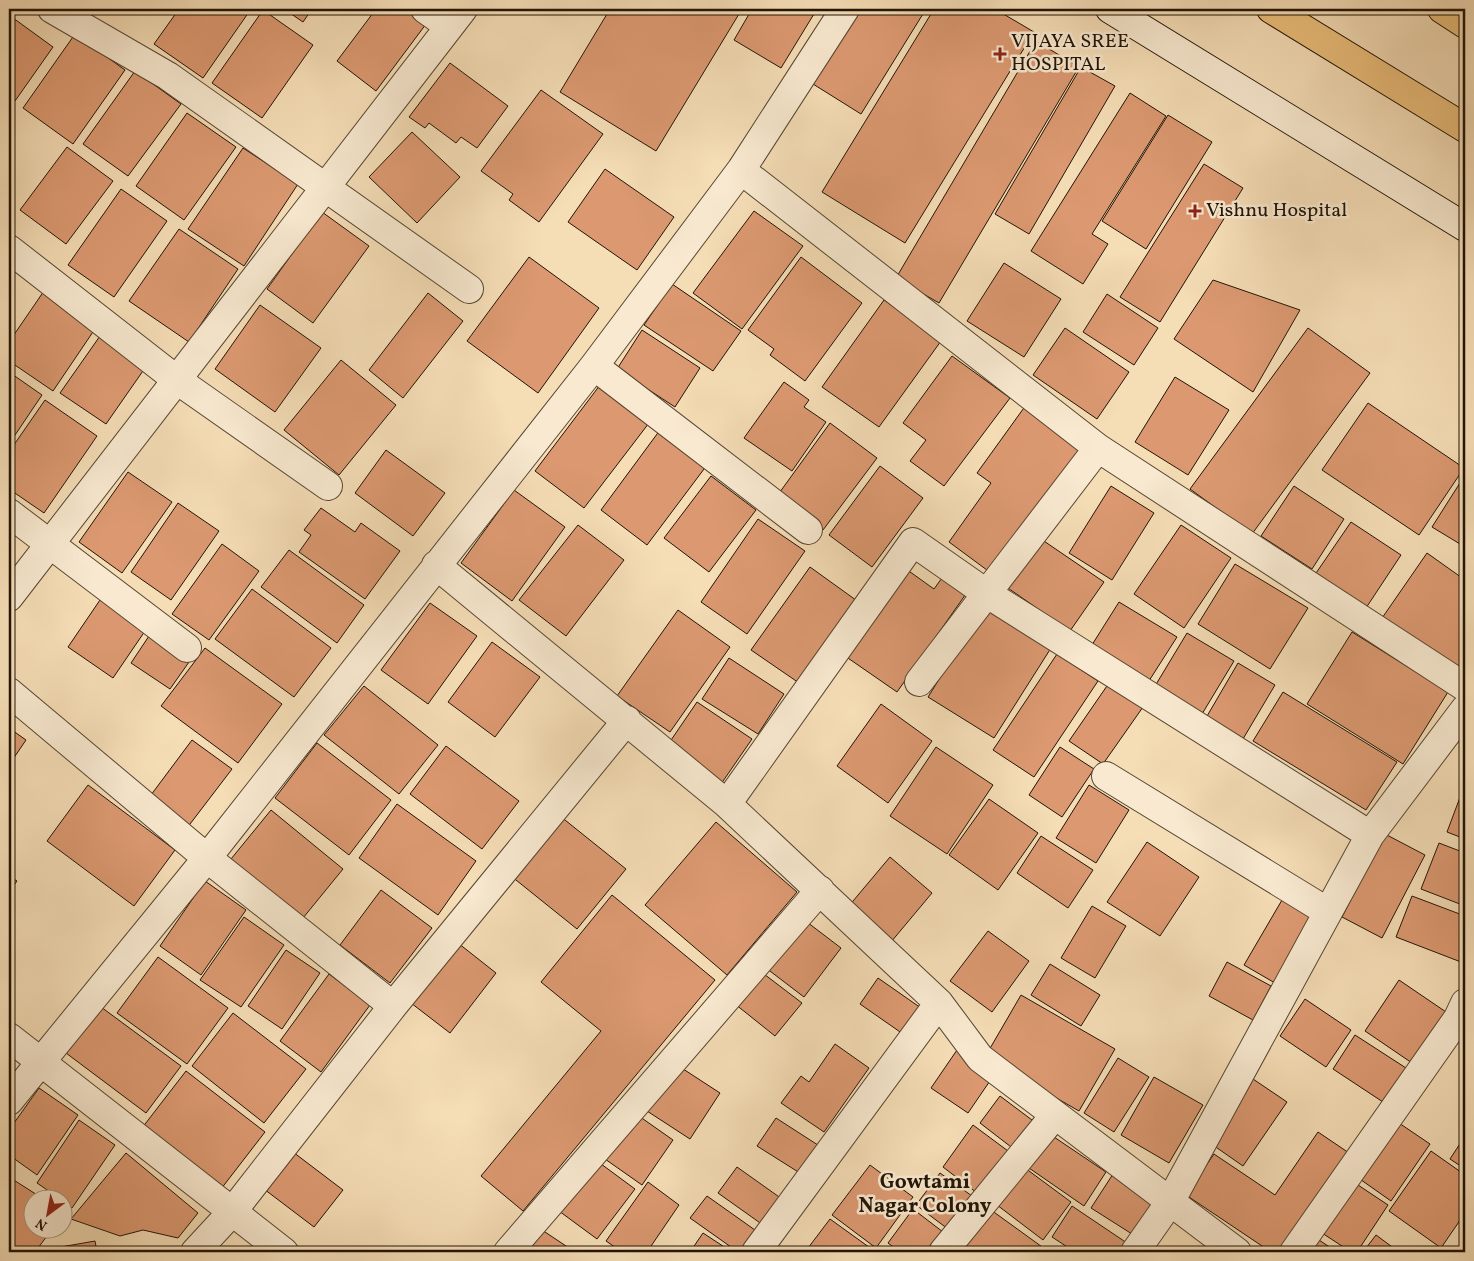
<svg xmlns="http://www.w3.org/2000/svg" width="1474" height="1261" font-family="Vollkorn,serif">
  <style>
    .building { fill: #dc9971; stroke: #211406 }
    .lines { fill: none; stroke-linecap: round; stroke-linejoin: round }
    .street-casing { stroke: #564632; stroke-width: 30 }
    .secondary-casing { stroke: #211406; stroke-width: 30 }
    .highway-casing { stroke: #211406; stroke-width: 30 }
    .street { stroke: #f8e9d0; stroke-width: 28 }
    .secondary { stroke: #f8e9d0; stroke-width: 28 }
    .highway { stroke: #eabe7b; stroke-width: 28 }
    .poi-dot { fill: #8f2418; stroke: #f8e9d0; stroke-width: 2 }
    .labels { text-anchor: middle; dominant-baseline: central; stroke-width: 5; stroke-linejoin: round; paint-order: stroke }
    .poi-label { font-size: 20px; fill: #211406; stroke: #f8e9d0; text-anchor: start }
    .neighbourhood-label { font-size: 21px; font-weight: bold; fill: #211406; stroke: #f8e9d0 }
  </style>
  <rect width="100%" height="100%" fill="#f5ddb6"/>
  <filter id="stains"><feTurbulence type="fractalNoise" baseFrequency=".004" numOctaves="4"/><feColorMatrix values="0 0 0 0 .2 0 0 0 0 .09 0 0 0 0 .02 0 0 0 .5 -.17"/></filter>
  <radialGradient id="worn" r=".72"><stop offset=".6" stop-color="#630" stop-opacity="0"/><stop offset="1" stop-color="#630" stop-opacity=".3"/></radialGradient>
  <path class="building" d="M179 9H251L203 78 154 44Z
    M284 9H312L303 22Z
    M376 9H423L432 16 376 91 337 61Z
    M610 9H742L656 151 560 92Z
    M752 9H817L781 68 734 40Z
    M860 9H926L861 114 813 84Z
    M934 9H995L1034 32 905 243 822 192Z
    M263 10 313 45 262 118 212 83Z
    M9 15 53 47 15 101 9 96Z
    M75 34 125 70 73 144 23 108Z
    M1036 41 1079 67 939 303 896 278Z
    M450 63 508 106 477 148 461 137 456 143 429 123 425 128 409 117Z
    M1081 67 1115 86 1029 234 995 214Z
    M135 71 181 104 128 176 83 144Z
    M541 90 603 134 539 222 509 200 513 194 481 171Z
    M1130 93 1166 116 1092 234 1108 244 1083 284 1031 251Z
    M187 113 236 147 184 220 136 186Z
    M1168 115 1212 142 1146 249 1102 221Z
    M412 132 460 177 417 223 369 177Z
    M67 147 113 181 66 244 20 210Z
    M243 148 298 184 244 266 188 229Z
    M1204 164 1243 188 1160 322 1120 297Z
    M605 169 674 217 637 270 568 222Z
    M121 189 167 221 114 297 68 265Z
    M754 211 803 246 742 329 693 293Z
    M322 212 369 246 313 323 267 289Z
    M179 229 238 269 189 342 129 301Z
    M529 257 599 308 538 393 467 341Z
    M801 257 862 303 805 381 770 355 774 349 748 330Z
    M1004 263 1061 299 1024 357 967 321Z
    M1213 280 1300 310 1253 392 1174 339Z
    M672 284 741 331 713 371 644 325Z
    M46 288 99 323 53 391 9 361V342Z
    M428 293 463 321 403 398 369 370Z
    M1107 294 1158 328 1134 365 1083 332Z
    M884 300 941 341 879 427 822 387Z
    M260 305 321 348 275 412 215 369Z
    M1065 328 1129 372 1097 419 1033 375Z
    M1308 328 1370 373 1252 534 1190 489Z
    M642 330 700 368 675 407 617 369Z
    M100 336 145 368 106 424 60 393Z
    M952 356 1010 398 944 486 910 461 926 440 903 423Z
    M341 360 396 405 339 475 284 430Z
    M9 372 42 395 9 444Z
    M1175 377 1229 410 1188 475 1135 442Z
    M784 382 809 400 804 407 826 422 792 471 744 438Z
    M600 385 649 423 584 508 535 471Z
    M45 400 97 436 44 513 9 489V452Z
    M1368 403 1464 468 1419 535 1322 470Z
    M1026 405 1083 445 991 573 949 542 991 483 977 473Z
    M830 423 877 458 823 530 777 496Z
    M660 430 707 465 647 545 601 510Z
    M386 450 445 493 413 536 355 493Z
    M880 466 923 498 872 567 829 535Z
    M128 472 172 502 122 573 79 542Z
    M1465 475V547L1432 527Z
    M711 476 756 510 709 572 664 538Z
    M1111 486 1154 513 1112 580 1069 553Z
    M1294 486 1344 519 1312 569 1261 536Z
    M514 490 565 527 512 601 461 563Z
    M178 503 219 531 171 600 131 572Z
    M321 508 355 532 361 523 400 551 365 599 299 552 311 535 304 530Z
    M758 519 805 551 747 634 701 602Z
    M1351 522 1401 555 1364 611 1314 576Z
    M578 525 624 560 566 636 519 600Z
    M1181 525 1231 558 1184 628 1134 594Z
    M1038 537 1104 582 1070 631 1005 586Z
    M222 544 259 571 209 640 172 614Z
    M289 550 364 605 337 643 261 587Z
    M1427 553 1465 580V681L1380 621Z
    M1235 564 1308 608 1270 669 1198 624Z
    M810 567 860 603 802 685 751 650Z
    M906 569 934 589 944 575 968 591 897 692 845 656Z
    M252 589 331 648 294 697 215 639Z
    M100 600 145 631 113 678 68 647Z
    M1119 602 1177 637 1147 684 1090 648Z
    M430 603 477 636 428 704 381 670Z
    M985 606 1051 648 994 738 928 697Z
    M678 610 730 647 670 732 617 696Z
    M1352 632 1448 692 1403 764 1307 704Z
    M1187 633 1234 661 1199 719 1152 691Z
    M149 636 189 662 170 689 131 663Z
    M492 642 540 677 495 737 448 702Z
    M205 648 282 704 238 763 161 706Z
    M1057 654 1098 681 1034 777 993 750Z
    M729 658 784 694 758 734 702 699Z
    M1238 663 1275 685 1240 744 1203 723Z
    M1109 683 1143 707 1103 764 1069 741Z
    M364 686 438 745 399 794 324 735Z
    M1283 692 1397 762 1366 810 1253 741Z
    M697 702 752 739 721 784 667 746Z
    M881 704 932 741 888 803 837 766Z
    M9 728 26 740 9 765Z
    M192 740 232 769 187 828 148 799Z
    M317 743 391 800 349 855 275 798Z
    M446 746 519 801 482 849 410 794Z
    M936 747 993 785 947 854 890 816Z
    M1060 747 1094 769 1062 817 1029 795Z
    M1465 784V839L1447 832Z
    M88 785 175 850 134 906 47 841Z
    M1089 785 1129 810 1096 863 1056 838Z
    M989 799 1038 833 998 890 949 855Z
    M397 804 476 861 438 915 359 858Z
    M271 810 343 869 303 918 231 859Z
    M560 816 626 869 577 929 511 876Z
    M716 822 797 892 727 975 645 905Z
    M1385 834 1425 855 1382 938 1342 917Z
    M1041 836 1093 870 1068 908 1017 873Z
    M1147 842 1199 877 1160 936 1107 902Z
    M1439 843 1465 853V906L1421 889Z
    M890 857 932 893 891 942 848 907Z
    M9 876 17 881 9 892Z
    M205 881 246 910 201 975 160 946Z
    M381 890 432 928 390 983 340 945Z
    M612 895 715 980 523 1211 481 1176 601 1031 541 982Z
    M1412 896 1465 916V953L1461 962 1396 937Z
    M1282 900 1314 919 1275 983 1244 965Z
    M1092 906 1126 926 1095 978 1061 958Z
    M244 917 284 945 241 1007 200 980Z
    M803 919 841 948 804 997 766 968Z
    M988 931 1029 961 992 1012 950 981Z
    M458 943 496 973 450 1033 411 1003Z
    M286 950 320 973 282 1029 248 1006Z
    M158 957 228 1008 187 1064 117 1013Z
    M1227 962 1271 986 1253 1020 1209 996Z
    M1050 964 1100 995 1081 1026 1031 995Z
    M760 971 802 1003 775 1036 735 1004Z
    M329 974 370 1005 321 1072 280 1041Z
    M878 978 921 1008 903 1034 860 1004Z
    M1399 980 1449 1014 1415 1065 1365 1031Z
    M1021 995 1115 1049 1079 1111 985 1057Z
    M1305 999 1351 1030 1326 1067 1280 1036Z
    M101 1007 181 1066 146 1113 66 1053Z
    M233 1013 306 1069 264 1123 192 1066Z
    M1355 1035 1406 1068 1383 1102 1333 1069Z
    M835 1044 869 1068 824 1132 781 1103 801 1076 809 1082Z
    M957 1050 994 1075 968 1113 931 1088Z
    M1118 1058 1149 1077 1114 1132 1084 1113Z
    M677 1065 720 1093 690 1139 647 1111Z
    M186 1071 265 1132 221 1189 142 1128Z
    M1154 1077 1203 1105 1169 1163 1121 1135Z
    M1253 1079 1287 1102 1243 1166 1210 1143Z
    M39 1088 78 1115 37 1175 9 1155V1130Z
    M1000 1096 1036 1123 1015 1150 980 1123Z
    M636 1114 673 1140 642 1185 605 1159Z
    M776 1118 821 1147 803 1175 757 1146Z
    M79 1120 115 1145 72 1208 62 1201V1198H59L37 1183Z
    M1396 1121 1430 1144 1391 1201 1357 1177Z
    M973 1125 1008 1151 977 1193 943 1167Z
    M1318 1132 1352 1155 1286 1252H1271L1186 1195 1214 1154 1275 1195Z
    M1051 1135 1106 1172 1084 1206 1029 1168Z
    M1465 1136V1169L1450 1159Z
    M289 1149 343 1190 314 1227 260 1186Z
    M1431 1151 1465 1175V1213L1441 1248 1389 1211Z
    M126 1153 198 1213 178 1238 143 1230 120 1236 71 1219Z
    M597 1161 635 1189 597 1239 559 1211Z
    M870 1165 913 1197 876 1248 832 1215Z
    M737 1167 782 1199 763 1225 718 1193Z
    M1025 1168 1071 1202 1043 1240 997 1205Z
    M940 1173 972 1196 948 1229 916 1205Z
    M1113 1174 1154 1200 1132 1234 1091 1208Z
    M9 1177 42 1198H32V1228H53L35 1252H9Z
    M1349 1179 1388 1205 1357 1252H1351L1316 1229Z
    M648 1182 679 1205 647 1252H622L606 1241Z
    M707 1196 762 1235 750 1252H738L690 1218Z
    M1072 1206 1127 1243 1121 1252H1075L1052 1237Z
    M913 1209 943 1232 928 1252H900L888 1243Z
    M991 1210 1045 1249 1043 1252H971L964 1247Z
    M830 1219 873 1250 872 1252H805Z
    M542 1230 575 1252H527Z
    M703 1233 732 1252H690Z
    M1376 1235 1399 1252H1363Z
    M1313 1236 1337 1252H1302Z
    M95 1241 97 1252H55V1248Z"/>
  <g class="lines">
    <defs>
      <path id="street" d="M52 9 168 76 469 289
        M425 9 449 26
        M741 170 1098 448 1465 687
        M9 249 177 380 328 486
        M594 366 808 530
        M9 513 187 648
        M436 565 727 804 939 1003 980 1058 1237 1252
        M9 597 463 9
        M919 682 1098 448
        M9 692 207 858 393 1006
        M1106 776 1328 912
        M727 804 913 542 986 593 1370 835
        M9 1037 284 1252
        M9 1101 207 858 594 366 741 170 845 9
        M195 1252 232 1212 393 1006 627 720
        M508 1252 820 890
        M756 1252 939 1003
        M943 1252 1054 1116
        M1135 1252 1170 1202 1370 835 1465 709
        M1294 1252 1458 1018 1465 1003"/>
      <path id="secondary" d="M1110 9 1465 227"/>
      <path id="highway" d="M1271 9 1465 128
        M1442 9 1465 24"/>
    </defs>
    <use href="#street" class="street-casing"/>
    <use href="#secondary" class="secondary-casing"/>
    <use href="#highway" class="highway-casing"/>
    <use href="#street" class="street"/>
    <use href="#secondary" class="secondary"/>
    <use href="#highway" class="highway"/>
  </g>
  <g class="poi-dot">
    <path d="M997.5 46.5h5v5h5v5h-5v5h-5v-5h-5v-5h5z"/>
    <path d="M1192.5 203.5h5v5h5v5h-5v5h-5v-5h-5v-5h5z"/>
  </g>
  <g class="labels">
    <g class="poi-label">
      <text x="1011" y="42">VIJAYA SREE<tspan x="1011" dy="23">HOSPITAL</tspan></text>
      <text x="1206" y="211">Vishnu Hospital</text>
    </g>
    <g class="neighbourhood-label">
      <text x="925" y="1182">Gowtami<tspan x="925" dy="24">Nagar Colony</tspan></text>
    </g>
  </g>
  <rect width="1474" height="1261" fill="none" stroke="#f5ddb6" stroke-width="30"/>
  <rect x="10" y="10" width="1454" height="1241" fill="none" stroke="#211406" stroke-width="2.5"/>
  <rect x="15" y="15" width="1444" height="1231" fill="none" stroke="#211406"/>
  <g transform="translate(48 1214) rotate(212)"><circle r="24" fill="#f8e9d0" stroke="#a2947f"/>
  <path d="M0-4L9 19L0 12L-9 19Z" fill="#8f2418"/>
  <text y="-8" font-size="14" font-weight="bold" text-anchor="middle" fill="#211406">N</text>
  </g>
  <rect width="100%" height="100%" filter="url(#stains)"/>
  <rect width="100%" height="100%" fill="url(#worn)"/>
</svg>
